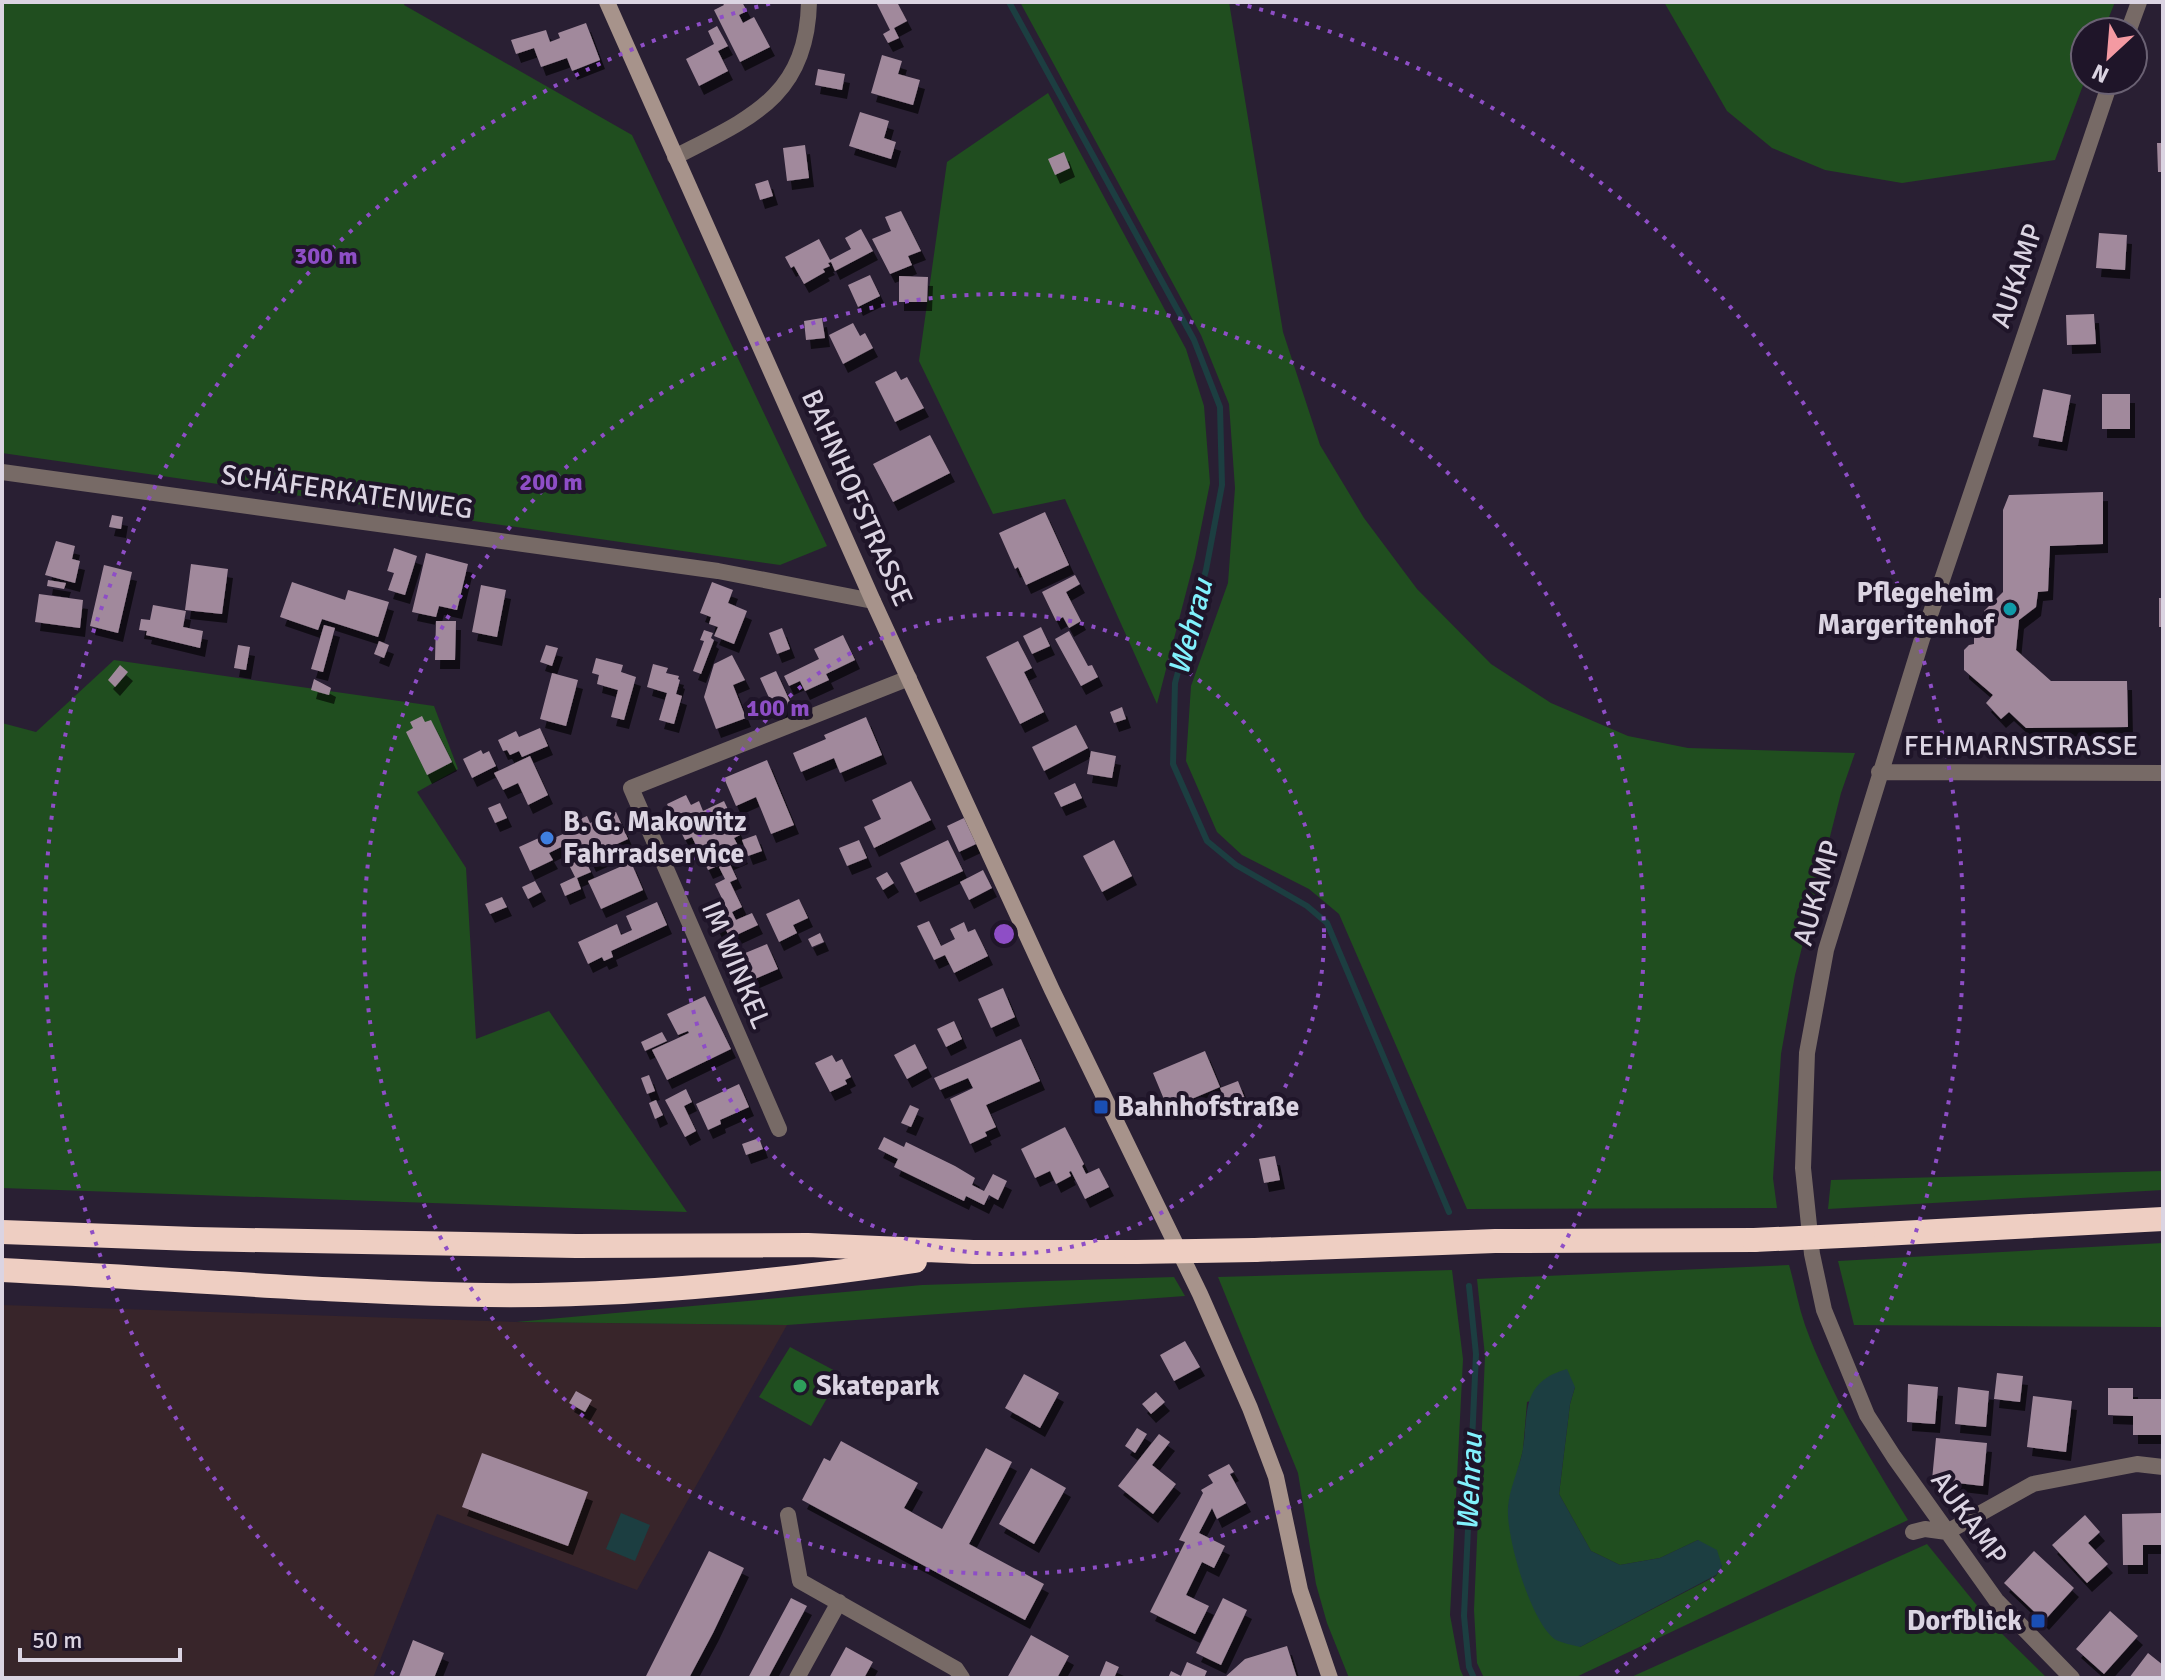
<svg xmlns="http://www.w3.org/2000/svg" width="2165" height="1680" font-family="Signika,sans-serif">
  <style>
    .commercial { fill: #38252a }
    .green { fill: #204e1f; fill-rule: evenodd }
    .water { fill: #1c3e41 }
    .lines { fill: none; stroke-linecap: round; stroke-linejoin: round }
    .stream { stroke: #1c3e41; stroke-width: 6 }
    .building { fill: #a1899c; filter: url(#shadow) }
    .street { stroke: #776a66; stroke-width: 16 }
    .secondary { stroke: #a7938b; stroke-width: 16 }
    .highway { stroke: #eecec2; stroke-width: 24 }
    .highway-bridge { stroke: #eecec2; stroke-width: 24 }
    .ring { fill: none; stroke: #8e4ec6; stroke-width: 4; stroke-dasharray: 4 8 }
    .culture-dot { fill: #0f9aa8; stroke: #1f1529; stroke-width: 3 }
    .shop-dot { fill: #3f7fe0; stroke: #1f1529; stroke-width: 3 }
    .transit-dot { fill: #1a4fb4; stroke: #1f1529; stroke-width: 3 }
    .leisure-dot { fill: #2e9e5b; stroke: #1f1529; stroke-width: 3 }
    .labels { text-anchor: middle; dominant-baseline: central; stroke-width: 8; stroke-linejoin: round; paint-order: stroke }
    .street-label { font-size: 28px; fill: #dbd4e2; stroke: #1f1529 }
    .poi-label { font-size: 28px; font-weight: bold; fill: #dbd4e2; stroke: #1f1529; text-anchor: start }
    .water-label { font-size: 30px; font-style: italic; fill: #81f1fd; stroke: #1f1529 }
    .centre { fill: #8e4ec6; stroke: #1f1529; stroke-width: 4 }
    .ring-label { font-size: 24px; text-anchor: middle; font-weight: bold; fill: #8e4ec6; stroke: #1f1529; stroke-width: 8; stroke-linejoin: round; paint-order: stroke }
  </style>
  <defs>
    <filter id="shadow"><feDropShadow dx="5" dy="9" stdDeviation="0" flood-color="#0009"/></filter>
  </defs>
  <rect width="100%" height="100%" fill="#291f33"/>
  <path class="commercial" d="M2 1305 516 1322 787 1325 637 1590 437 1514 373 1678H2Z"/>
  <path class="green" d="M2 2H405L404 5 632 135 827 546 780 565 2 453Z
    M1020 2H1229L1283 332 1320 445 1364 518 1417 589 1491 664 1551 703 1628 736 1688 748 1855 753 1841 793 1795 975 1781 1054 1773 1178 1777 1208 1467 1209 1339 914 1309 889 1242 855 1217 832 1186 761 1191 686 1228 583 1235 488 1229 404 1201 335Z
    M1664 2H2115L2103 32H2085V80L2055 160 1902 183 1825 170 1772 148 1727 111Z
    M1048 93 1186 349 1204 406 1210 483 1195 558 1157 704 1065 499 993 514 919 361 947 162Z
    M114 660 434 706 458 769 417 792 466 868 476 1039 549 1011 687 1212 2 1188V723L36 732Z
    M2163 1171V1190L1828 1209 1831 1180Z
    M2163 1243V1327L1854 1325 1838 1261Z
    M1789 1265C1795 1285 1798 1305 1805 1325 1830 1394 1870 1458 1908 1520L1574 1678H1484L1477 1663 1474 1610 1485 1356 1477 1279ZM1575 1387 1570 1404 1559 1494 1591 1551 1620 1565 1660 1558 1698 1540 1722 1566 1716 1576 1580 1647 1508 1508 1523 1450 1527 1402Z
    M1452 1270 1463 1359 1450 1615 1460 1669 1464 1678H1349L1327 1623 1316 1584 1298 1473 1218 1277Z
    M1174 1277 1185 1296 787 1325 516 1322 922 1285Z
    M790 1347 841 1374 811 1426 759 1397Z
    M1927 1544 1992 1624 2047 1678H1629Z"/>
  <path class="water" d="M1567 1369 1575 1387 1570 1404 1559 1494 1591 1551 1620 1565 1660 1558 1698 1540 1717 1550 1722 1566 1716 1575 1580 1647C1573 1645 1562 1643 1556 1640 1531 1624 1506 1537 1508 1508 1509 1490 1518 1471 1522 1454 1530 1415 1518 1383 1567 1369Z
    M621 1513 650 1525 635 1561 606 1549Z"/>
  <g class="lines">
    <path class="stream" d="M1009 2 1194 340 1220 407 1222 485 1206 570 1175 683 1173 764 1207 841 1236 865 1307 906 1327 923 1449 1212
      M1469 1286 1476 1354 1464 1616 1469 1667 1474 1678"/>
  </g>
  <path class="building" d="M722 2H742L747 11 739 15 743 23 754 17 770 47 740 62 714 10 724 5Z
    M876 2H897L907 21 894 28 899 38 888 43 883 34 890 30Z
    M586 23 600 60 572 71 567 58 541 67 534 48 516 54 511 40 546 30 550 42 560 38 558 33Z
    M717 26 728 46 718 51 728 71 699 86 686 59 714 44 708 31Z
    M882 55 902 61 898 74 920 80 913 105 871 93Z
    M818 69 845 74 842 90 815 85Z
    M860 112 889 121 884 138 896 142 891 159 849 146Z
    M2157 143H2163V172H2158Z
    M805 145 809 178 787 181 783 148Z
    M1064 152 1070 168 1055 175 1048 159Z
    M768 180 773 196 760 200 755 184Z
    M901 211 921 251 908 256 912 265 890 274 872 239 891 231 885 217Z
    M861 229 873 251 835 271 831 262 828 263 830 266 823 269 825 272 804 284 794 266 791 268 785 257 819 239 830 260 851 249 845 238Z
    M2099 233 2127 235 2125 270 2096 268Z
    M870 275 880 296 858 307 848 285Z
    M899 276 928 277 927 302H899Z
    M2094 314 2096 344 2067 345 2066 315Z
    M822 318 825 338 806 340 804 321Z
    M853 323 860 336 865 333 873 348 843 364 829 335Z
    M896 371 901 380 907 377 924 408 895 422 875 382Z
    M2043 389 2071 395 2062 442 2033 437Z
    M2102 394H2130V429H2102Z
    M930 435 950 473 893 502 873 464Z
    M2103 492V544L2050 546 2048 591 2038 592 2036 607 2019 620 2016 650 2051 681H2127L2128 727 2026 728 2009 712 2001 719 1986 703 1993 695 1964 670V650L1969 645 1974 644V619L1984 616V611L2003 592V510L2009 495Z
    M1045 512 1069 565 1026 585 1018 567 1015 569 999 533Z
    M112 515 123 517 121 529 109 527Z
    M56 541 75 546 72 559 80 561 75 583 45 575Z
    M394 548 417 556 405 595 388 590 394 573 387 571Z
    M426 553 468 564 457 610 439 606 436 617 412 612Z
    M191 564 228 569 222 614 185 610Z
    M104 565 132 572 118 633 90 626Z
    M1075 575 1080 584 1066 592 1081 621 1069 628 1063 617 1056 621 1042 592Z
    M48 580 66 583 64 589 47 586Z
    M292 582 345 600 348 590 389 602 378 637 322 619 318 630 280 617Z
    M712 582 733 590 728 603 747 611 734 644 714 636 718 627 709 624 711 617 700 613Z
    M481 585 506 590 497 637 472 632Z
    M39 594 83 600 80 628 35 622Z
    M2159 598H2163V627H2159Z
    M153 605 186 611 183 627 203 631 200 648 146 635 147 631 139 630 141 619 150 620Z
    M436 621H456L455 660H435Z
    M324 625 335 628 323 672 311 669Z
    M1041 627 1050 646 1032 654 1023 636Z
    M782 628 790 649 777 654 769 633Z
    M704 630 713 633 711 638 714 640 701 674 693 671 704 641 700 640Z
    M1069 631 1088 666 1092 665 1098 677 1081 686 1055 639Z
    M843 635 855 660 826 674 829 680 805 691 800 681 789 686 784 676 819 659 814 649Z
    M379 641 389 645 384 658 374 654Z
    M1018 641 1032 668 1024 672 1044 712 1020 724 986 657Z
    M238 645 250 647 246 670 234 668Z
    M546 645 558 648 552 666 540 662Z
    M732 655 745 680 733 685 746 718 716 729 704 697 714 664Z
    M596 658 623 665 621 672 636 677 624 720 611 717 618 690 597 684 599 675 592 673Z
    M653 664 668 668 666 673 679 676 678 679 680 680 676 694 682 696 674 724 659 720 667 693 647 687Z
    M120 665 128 672 115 687 108 680Z
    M776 671 792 706 776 713 760 678Z
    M552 673 578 680 566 726 540 719Z
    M314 679 331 688 329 695 311 690Z
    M1122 707 1126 719 1114 723 1110 712Z
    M422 716 425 722 431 720 452 762 427 775 406 732 413 728 410 722Z
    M866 717 882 755 840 773 834 758 801 772 793 753 826 739 824 735Z
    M1076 725 1088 748 1044 771 1032 747Z
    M540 728 548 746 522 757 519 751 510 755 507 750 503 751 498 740 516 731 519 737Z
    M481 750 483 754 489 751 496 766 472 778 463 759Z
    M1091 751 1116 756 1112 778 1087 774Z
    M530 756 548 795 528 805 518 783 503 790 494 773Z
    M767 760 794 825 771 834 756 797 736 806 724 778Z
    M911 781 931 820 874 848 864 827 881 819 872 800Z
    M1075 783 1082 798 1061 807 1054 793Z
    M686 795 691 805 699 801 703 811 724 801 740 835 734 838 743 855 708 870 692 837 685 840 667 804Z
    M500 803 507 818 495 823 488 808Z
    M616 812 628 839 617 844 620 850 591 863 588 856 582 859 578 850 569 854 565 845 549 853 553 860 530 871 519 847 552 832 554 838 570 831 567 825 587 816 590 823Z
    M964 818 976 844 959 852 947 826Z
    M756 835 762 851 748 856 742 840Z
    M859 840 867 858 847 866 839 848Z
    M948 840 963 871 915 893 900 863Z
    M1114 840 1132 876 1102 892 1083 856Z
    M584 858 591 872 577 878 581 889 565 896 560 884 575 877 569 865Z
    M631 862 643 890 601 909 588 881Z
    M729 862 737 879 730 882 742 907 732 912 736 920 752 913 758 925 730 938 725 928 718 931 712 919 715 917 717 920 729 913 715 884 725 879 719 867Z
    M983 870 992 888 969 900 960 882Z
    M887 872 894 883 883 890 876 878Z
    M535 881 541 892 528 899 522 887Z
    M502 897 507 907 490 914 485 904Z
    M799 899 808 918 793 925 797 933 779 942 766 914Z
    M657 902 667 925 611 951 613 957 604 961 602 957 588 964 578 942 617 924 621 935 632 930 626 916Z
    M929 921 941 946 955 939 950 929 964 922 968 932 975 929 988 956 954 973 945 955 934 960 917 926Z
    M820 933 824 942 812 947 808 939Z
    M767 944 778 969 748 982 738 956Z
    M1003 988 1015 1017 991 1028 978 999Z
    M705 996 731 1049 667 1080 652 1050 689 1033 688 1031 678 1035 667 1014Z
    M954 1021 962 1039 946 1047 937 1029Z
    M662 1032 667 1041 645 1051 641 1042Z
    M1021 1039 1040 1081 986 1105 996 1127 985 1132 987 1136 970 1144 950 1099 973 1088 968 1078 940 1090 934 1078Z
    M915 1044 927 1068 907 1079 894 1055Z
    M1205 1051 1220 1087 1168 1109 1153 1073Z
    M832 1055 836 1062 842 1059 851 1077 845 1080 847 1084 830 1092 815 1063Z
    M649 1075 655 1091 647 1094 641 1078Z
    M1238 1081 1245 1099 1227 1106 1220 1088Z
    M739 1084 749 1107 720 1120 721 1124 708 1130 696 1104Z
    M686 1089 692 1102 684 1106 696 1131 685 1137 665 1100Z
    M656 1100 663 1115 655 1119 649 1103Z
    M910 1105 919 1109 911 1127 901 1123Z
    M1065 1127 1084 1164 1082 1166 1086 1174 1099 1168 1109 1187 1085 1199 1071 1171 1069 1172 1071 1176 1056 1184 1050 1171 1035 1178 1021 1149Z
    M884 1137 904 1147 906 1142 955 1166 975 1178 972 1185 984 1191 993 1174 1007 1181 998 1200 989 1195 984 1205 966 1196 964 1201 894 1167 898 1159 878 1149Z
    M759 1138 763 1149 746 1155 742 1144Z
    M1275 1156 1280 1180 1264 1183 1259 1159Z
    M1185 1341 1200 1367 1174 1381 1160 1355Z
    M1997 1373 2023 1376 2020 1402 1994 1399Z
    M1024 1374 1059 1393 1040 1428 1005 1408Z
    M1908 1384 1938 1387 1935 1424 1907 1422Z
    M1958 1387 1989 1391 1986 1427 1955 1424Z
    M2108 1388H2133V1399H2161V1435H2133V1416L2108 1415Z
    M576 1391 592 1400 585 1412 569 1403Z
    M1156 1392 1165 1402 1151 1414 1142 1404Z
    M2033 1396 2072 1401 2066 1452 2027 1447Z
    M1137 1428 1147 1434 1135 1453 1125 1446Z
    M1159 1434 1170 1442 1152 1465 1176 1484 1153 1514 1118 1486Z
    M1936 1438 1987 1443 1983 1486 1932 1480Z
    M841 1441 918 1483 904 1508 942 1529 986 1448 1012 1462 969 1544 1044 1584 1025 1620 802 1500 824 1458 830 1461Z
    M482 1453 588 1492 568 1546 462 1507Z
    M1229 1464 1234 1472 1230 1474 1246 1503 1217 1519 1212 1508 1199 1533 1225 1546 1214 1568 1202 1562 1186 1595 1209 1606 1195 1634 1150 1612 1185 1542 1179 1540 1203 1493 1201 1490 1213 1483 1208 1475Z
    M1031 1468 1066 1488 1034 1544 999 1524Z
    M2162 1513V1545H2143V1565H2123L2122 1514Z
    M2085 1515 2100 1532 2088 1543 2108 1564 2087 1583 2052 1545Z
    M709 1551 744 1568 713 1633 689 1678H645Z
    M2034 1551 2074 1588 2044 1621 2004 1583Z
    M791 1598 807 1606 768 1678H748Z
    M1223 1598 1247 1610 1221 1665 1196 1653Z
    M2110 1611 2138 1636 2104 1674 2076 1649Z
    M1031 1635 1069 1656 1057 1678H1007Z
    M413 1640 444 1653 434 1678 399 1677Z
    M1287 1646 1297 1678H1224L1245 1659Z
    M846 1647 873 1662 864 1678H829Z
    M2148 1653 2163 1665V1678H2129Z
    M1106 1661 1119 1667 1114 1678H1099Z
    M1187 1662 1207 1671 1204 1678H1168L1171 1671 1181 1676Z"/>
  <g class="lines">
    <path class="street" d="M2128 32 2139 2
      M675 157C748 119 807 98 809 2
      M2 472 718 571 873 601
      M1879 772 2163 773
      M779 1129 631 788 909 678
      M788 1515 800 1581 956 1669 962 1678
      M1913 1532 1925 1529 1947 1532 2033 1484 2137 1464 2163 1467
      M797 1678 839 1602
      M2072 1678 1996 1600 1894 1457 1867 1415 1824 1310 1812 1254 1803 1168 1807 1053 1826 950 1922 639 2111 80"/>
    <path class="secondary" d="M607 2 873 601 1052 990 1200 1294 1250 1408 1276 1477 1300 1590 1330 1678"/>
    <path class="highway" d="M2 1232 194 1239 576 1246 808 1245 973 1252H1136
      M1863 1235 2163 1219
      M1255 1250 1495 1241 1754 1240
      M2 1270C163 1278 325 1292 487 1295 630 1297 774 1282 915 1261"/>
    <path class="highway-bridge" d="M1754 1240 1863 1235
      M1136 1252 1255 1250"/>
  </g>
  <g class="ring">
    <circle cx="1004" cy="934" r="320"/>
    <circle cx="1004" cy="934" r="640"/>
    <path d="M394 1674A959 959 0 0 1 772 3M1236 3A959 959 0 0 1 1614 1674"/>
  </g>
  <circle class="culture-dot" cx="2010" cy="609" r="8"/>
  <circle class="shop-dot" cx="547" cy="838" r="8"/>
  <g class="transit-dot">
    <rect x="1093" y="1099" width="16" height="16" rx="4"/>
    <rect x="2030" y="1613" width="16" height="16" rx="4"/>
  </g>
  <circle class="leisure-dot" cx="800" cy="1386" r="8"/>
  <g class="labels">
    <g class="street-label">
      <text transform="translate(2017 276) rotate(-71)">AUKAMP</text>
      <text transform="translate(347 492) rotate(8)">SCHÄFERKATENWEG</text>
      <text transform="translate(857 498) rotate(66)">BAHNHOFSTRASSE</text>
      <text x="2021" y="746">FEHMARNSTRASSE</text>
      <text transform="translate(1817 893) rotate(-74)">AUKAMP</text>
      <text transform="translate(736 965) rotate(67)">IM WINKEL</text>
      <text transform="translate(1969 1518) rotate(54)">AUKAMP</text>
    </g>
    <g class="poi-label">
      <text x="1994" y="593" text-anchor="end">Pflegeheim<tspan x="1994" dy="32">Margeritenhof</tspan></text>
      <text x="563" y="822">B. G. Makowitz<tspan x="563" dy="32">Fahrradservice</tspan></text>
      <text x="1117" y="1107">Bahnhofstraße</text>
      <text x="816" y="1386">Skatepark</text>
      <text x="2022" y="1621" text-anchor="end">Dorfblick</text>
    </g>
    <g class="water-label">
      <text transform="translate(1191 627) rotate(-75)">Wehrau</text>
      <text transform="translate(1470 1482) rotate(-87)">Wehrau</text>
    </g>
  </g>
  <circle cx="1004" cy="934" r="12" class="centre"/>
  <g class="ring-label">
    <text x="326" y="264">300 m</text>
    <text x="551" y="490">200 m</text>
    <text x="778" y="716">100 m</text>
  </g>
  <rect width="2165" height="1680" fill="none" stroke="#dbd4e2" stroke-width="8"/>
  <g transform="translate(2109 56) rotate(206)"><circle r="38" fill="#1f1529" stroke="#6a6173" stroke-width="2"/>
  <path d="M0-6L14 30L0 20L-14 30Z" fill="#f49aa2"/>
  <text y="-12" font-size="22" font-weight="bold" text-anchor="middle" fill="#dbd4e2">N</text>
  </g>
  <path d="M20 1648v12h160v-12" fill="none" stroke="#dbd4e2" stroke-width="4"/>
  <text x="32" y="1648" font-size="24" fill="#dbd4e2" stroke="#1f1529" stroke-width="6" paint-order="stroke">50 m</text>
</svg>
